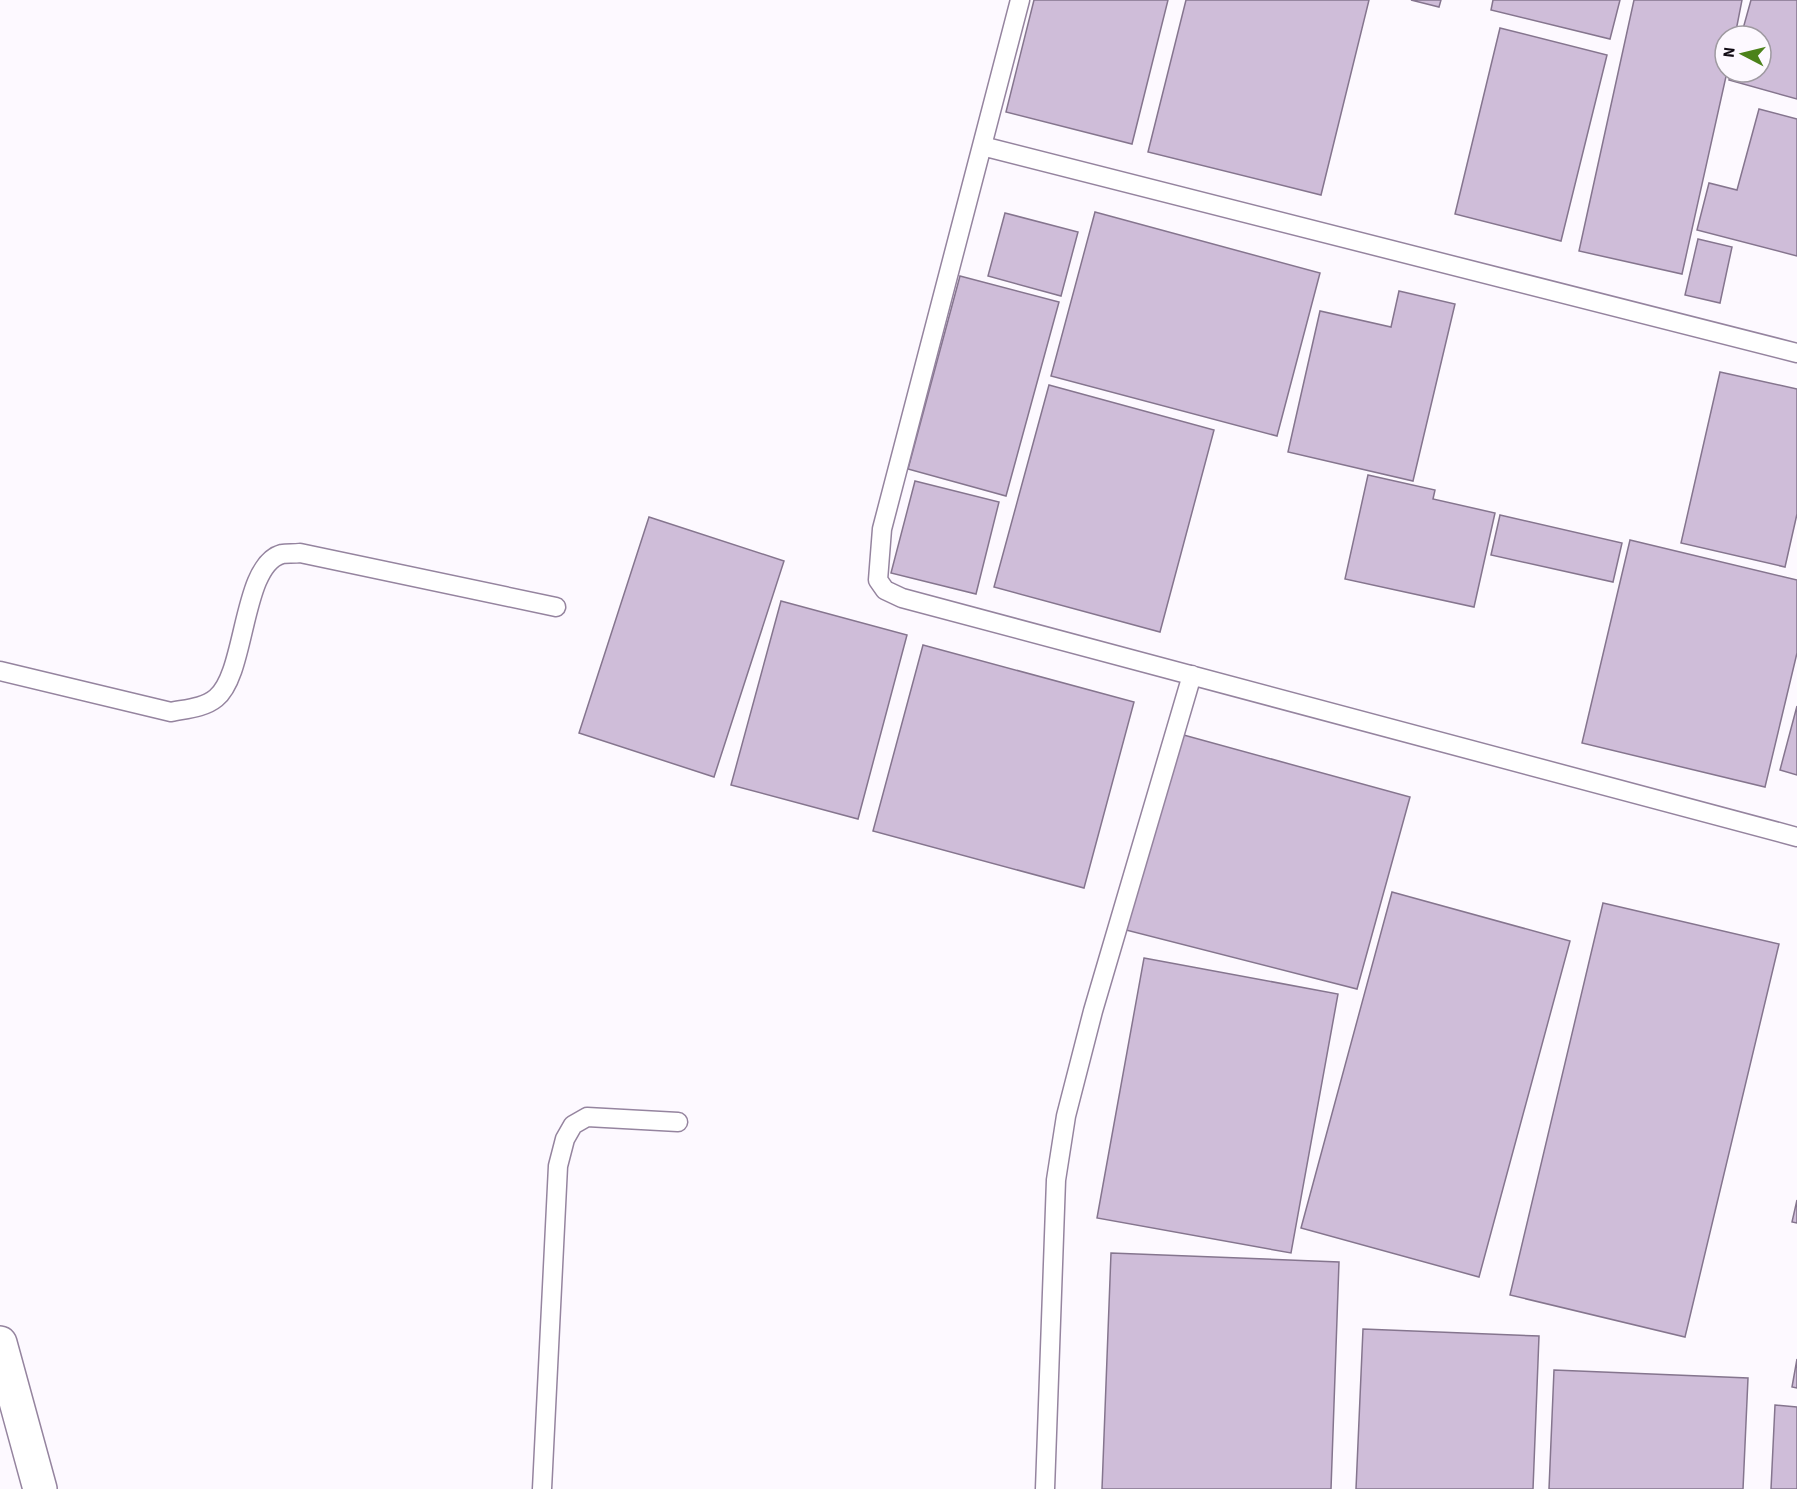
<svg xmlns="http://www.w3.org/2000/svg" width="1797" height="1489" font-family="'Source Sans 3',sans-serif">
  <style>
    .building { fill: #cfbdd9; stroke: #85758e; stroke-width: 1.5 }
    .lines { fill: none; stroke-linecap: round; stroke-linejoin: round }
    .service-casing { stroke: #95849f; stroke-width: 21 }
    .minor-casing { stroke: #95849f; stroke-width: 36 }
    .service { stroke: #fff; stroke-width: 18 }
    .minor { stroke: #fff; stroke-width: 33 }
  </style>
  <rect width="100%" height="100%" fill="#fdf9ff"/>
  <path class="building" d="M1034 0H1168L1132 144 1006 112Z
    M1186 0H1369L1321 195 1148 152Z
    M1411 0H1441L1439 7Z
    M1493 0H1620L1610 39 1491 10Z
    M1634 0H1742L1735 36H1725L1727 72 1682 274 1579 251Z
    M1751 0H1797V99L1729 80 1731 72H1761V36H1741Z
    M1500 28 1607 55 1561 241 1455 214Z
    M1759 109 1797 119V256L1697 230 1709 183 1737 190Z
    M1095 212 1320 273 1277 436 1051 376Z
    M1005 213 1078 232 1061 296 988 276Z
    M1698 239 1732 247 1720 303 1685 295Z
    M960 276 1059 302 1006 496 908 469Z
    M1399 291 1455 304 1413 481 1288 452 1320 311 1391 327Z
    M1720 372 1797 389V514L1785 567 1681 543Z
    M1049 385 1214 430 1160 632 994 587Z
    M1368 475 1435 490 1433 499 1495 513 1474 607 1345 579Z
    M915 481 999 502 976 594 891 573Z
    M1500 515 1622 543 1613 582 1491 555Z
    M649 517 784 561 714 777 579 733Z
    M1630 540 1797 580V653L1765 787 1582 743Z
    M781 601 907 635 858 819 731 785Z
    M923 645 1134 702 1084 888 873 831Z
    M1797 706V775L1780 770Z
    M1180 734 1410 797 1357 989 1126 930Z
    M1392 892 1570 941 1479 1277 1301 1228Z
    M1603 903 1779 944 1685 1337 1510 1295Z
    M1144 958 1338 994 1291 1253 1097 1218Z
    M1797 1200V1223L1792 1222Z
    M1111 1253 1339 1262 1331 1489H1102Z
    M1363 1329 1539 1336 1533 1489H1356Z
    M1797 1359V1388L1792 1387Z
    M1554 1370 1748 1378 1743 1489H1549Z
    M1775 1405 1797 1407V1489H1771Z"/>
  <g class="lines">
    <defs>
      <path id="service" d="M1020 0 882 529 878 580 885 590 902 598 1797 837
        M982 146 1797 353
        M0 671 171 712C185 709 204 708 216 698 247 673 241 565 282 554 287 553 294 554 300 553L556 607
        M542 1489 558 1166 565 1139 573 1125 587 1117 678 1122
        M1045 1489 1056 1180 1066 1116 1093 1011 1192 675"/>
      <path id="minor" d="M0 1343 40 1489"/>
    </defs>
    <use href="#service" class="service-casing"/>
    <use href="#minor" class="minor-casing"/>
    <use href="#service" class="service"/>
    <use href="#minor" class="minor"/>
  </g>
  <g transform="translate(1743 54) rotate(277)"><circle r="28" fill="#fdf9ff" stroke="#9f9aa1" stroke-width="1.5"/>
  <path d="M0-4.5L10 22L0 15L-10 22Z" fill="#4c821a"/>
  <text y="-9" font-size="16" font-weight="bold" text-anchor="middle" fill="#110b14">N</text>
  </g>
</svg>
